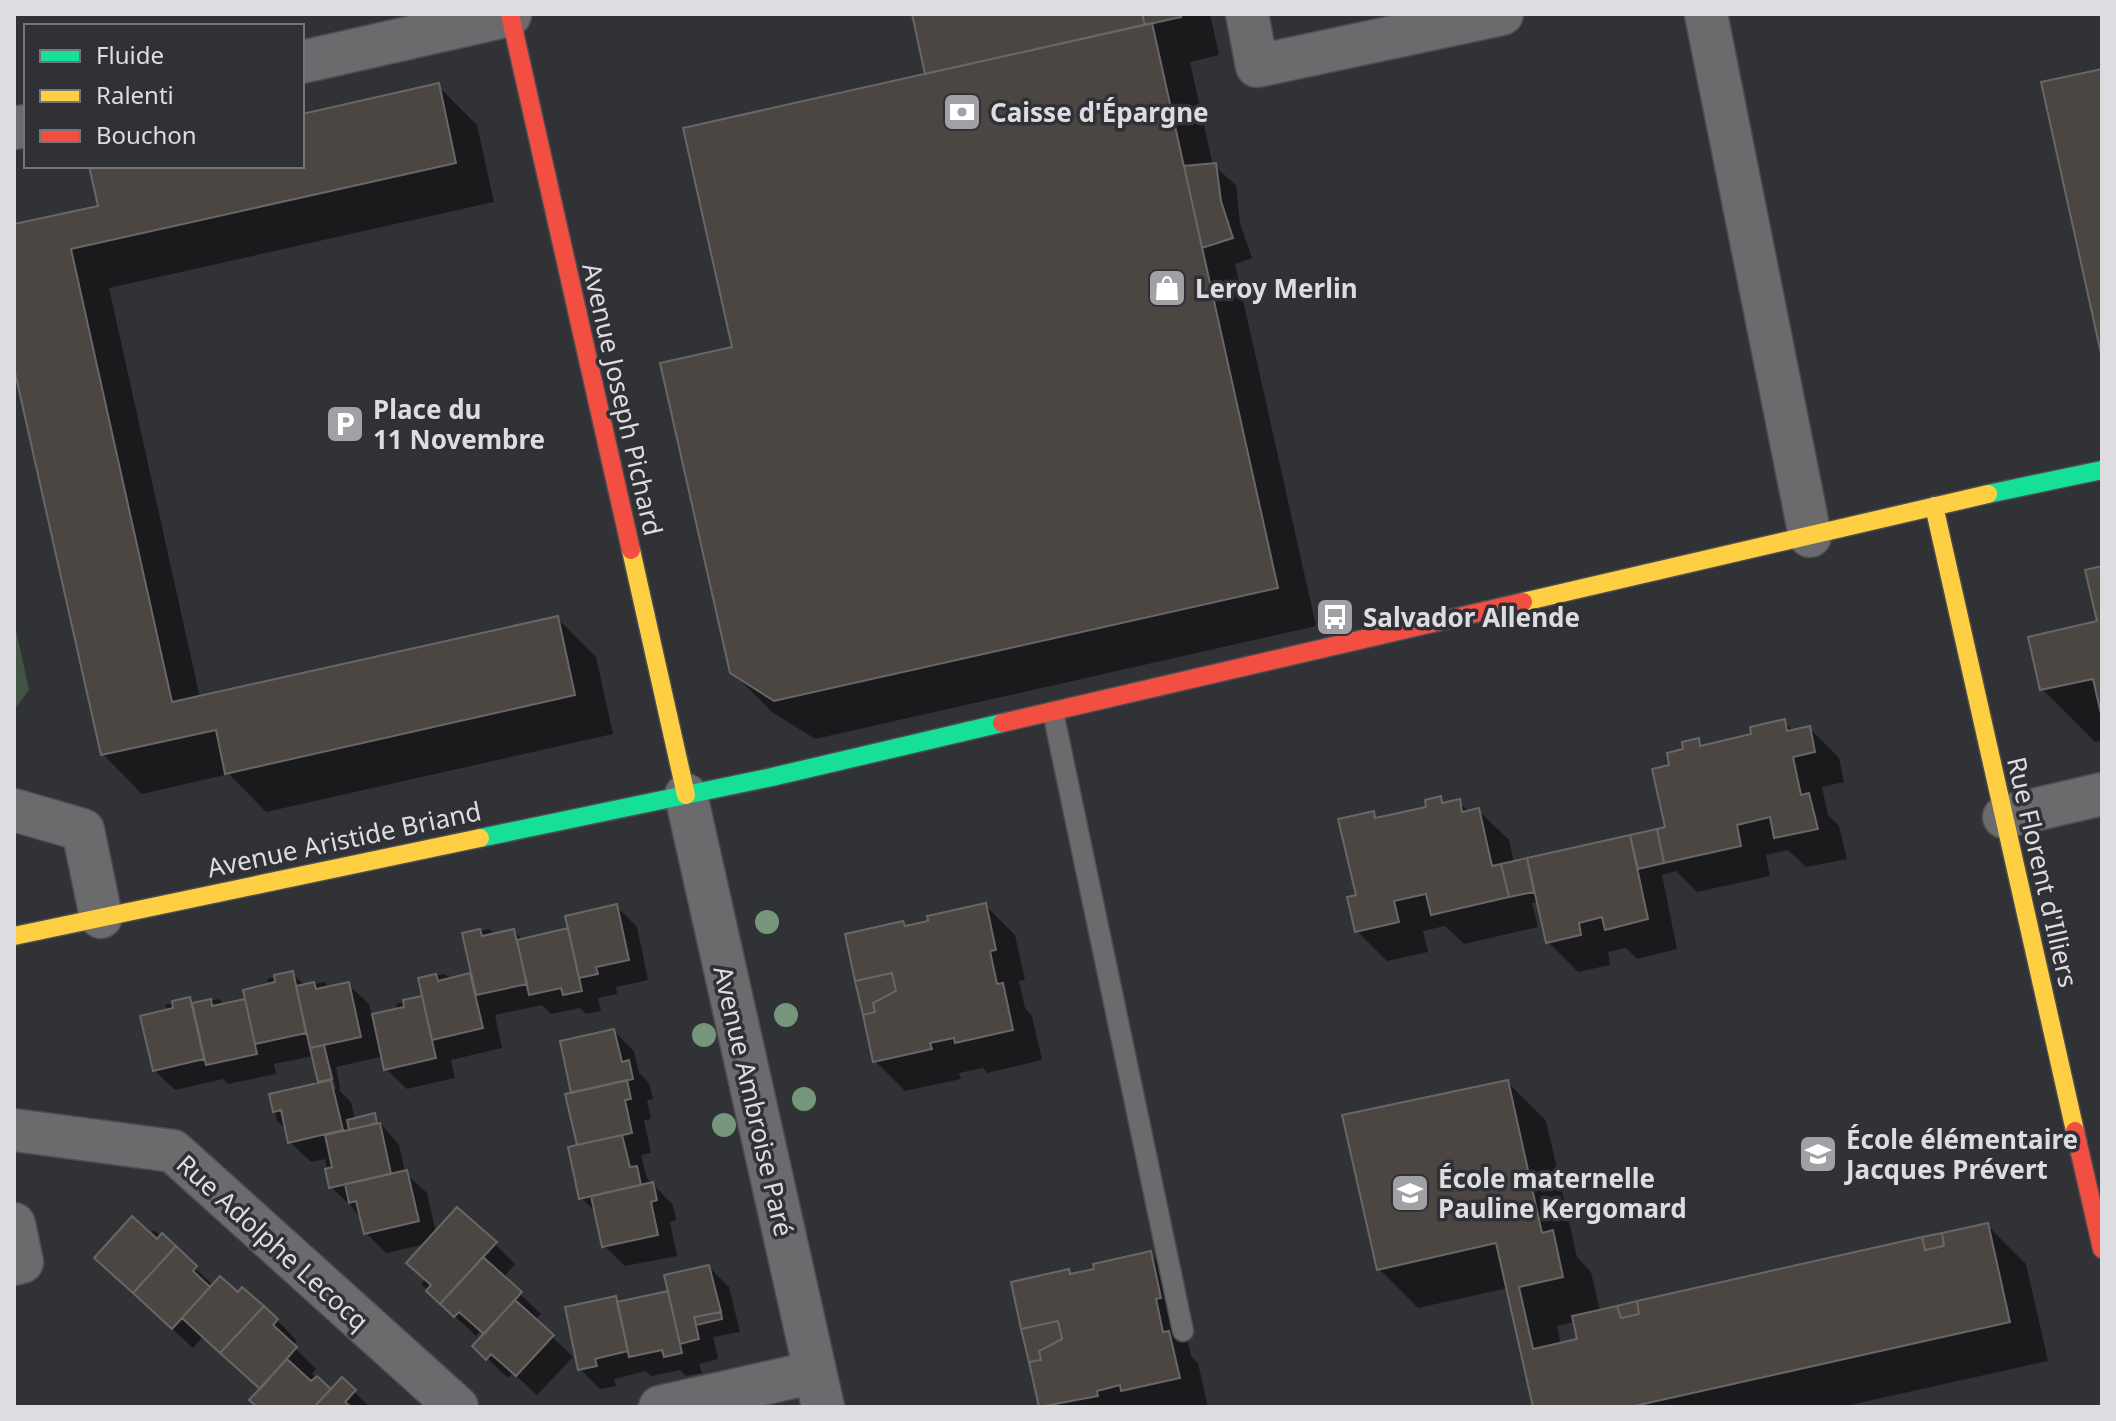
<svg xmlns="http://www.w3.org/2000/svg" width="2116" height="1421" font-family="'Noto Sans',sans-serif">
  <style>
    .green { fill: #415444 }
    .shadow { fill: #0007; fill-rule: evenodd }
    .building { fill: #4c4642; stroke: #676768; stroke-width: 2 }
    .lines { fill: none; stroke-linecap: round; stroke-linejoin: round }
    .lane-casing { stroke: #4d4d51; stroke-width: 23 }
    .street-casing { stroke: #4d4d51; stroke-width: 45 }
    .fast-casing { stroke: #4d4d51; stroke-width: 21 }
    .slow-casing { stroke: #4d4d51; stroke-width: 21 }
    .jam-casing { stroke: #4d4d51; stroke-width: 21 }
    .lane { stroke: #6b6b6d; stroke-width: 20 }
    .street { stroke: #6b6b6d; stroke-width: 42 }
    .fast { stroke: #16e098; stroke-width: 18 }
    .slow { stroke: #ffcf43; stroke-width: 18 }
    .jam { stroke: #f24e42; stroke-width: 18 }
    .tree { fill: #75967a }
    .labels { text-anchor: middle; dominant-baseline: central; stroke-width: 7; stroke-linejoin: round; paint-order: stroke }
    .poi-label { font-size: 26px; font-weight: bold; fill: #dddde1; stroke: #303137; text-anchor: start }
    .street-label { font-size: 26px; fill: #dddde1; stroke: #303137 }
  </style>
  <rect width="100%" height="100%" fill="#313236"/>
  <path class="green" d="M14 621 29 690 14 710Z"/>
  <path class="shadow" d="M914 14H1210L1219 55 1190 62 1213 165 1236 185 1240 223 1252 258 1235 264 1316 626 815 739 772 712 732 672 735 348 929 75Z
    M438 86 477 125 494 202 109 288 200 698 557 618 596 657 613 734 266 812 229 774 142 794 103 754 14 358V226L101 207 91 166H302V116Z
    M2102 568V741L2095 742 2042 689 2100 623Z
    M1784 721 1794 732 1809 728 1839 758 1844 782 1822 787 1828 815 1839 826 1847 859 1806 867 1788 850 1766 855 1770 876 1697 892 1676 871 1662 875 1677 949 1637 959 1626 948 1608 952 1610 965 1578 972 1548 942 1539 902 1532 903 1538 927 1464 944 1445 926 1423 931 1428 952 1387 961 1357 931 1358 897 1373 813 1379 820 1428 809 1440 798 1446 804 1459 802 1469 812 1478 810 1509 840 1514 863 1668 828 1671 767 1685 751 1698 741 1704 747 1753 736Z
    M985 905 1015 935 1025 980 1019 981 1025 1008 1032 1016 1042 1060 987 1073 983 1068 959 1073 961 1079 905 1091 875 1061 902 923 907 928Z
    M616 906 637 927 648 980 616 987 617 994 598 998 601 1011 586 1014 580 1008 551 1014 542 1005 495 1015 502 1048 451 1060 455 1078 407 1089 386 1069 384 1056 336 1067 340 1089H338L351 1102 355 1120 374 1116 399 1145 405 1173 427 1193 436 1233 495 1244 515 1264 503 1278 541 1314 535 1320 573 1357 537 1395 513 1373 508 1378 495 1366 475 1346 486 1335 481 1330 476 1336 421 1284 425 1279 426 1244 386 1253 366 1233 363 1221 352 1207 331 1187 325 1159 311 1162 290 1142 288 1131 277 1121 272 1095 322 1084 313 1056 274 1064 276 1074 228 1084 223 1079 175 1090 154 1070 168 1012 165 1005 190 999 195 1004 219 999 225 1005 247 1000 270 986 267 979 292 973 305 986 324 982 330 988 348 984 369 1004 372 1016 399 1011 396 1004 424 997 420 979 445 974 451 980 473 975 464 934 489 929 496 935 514 931 523 940 570 930ZM326 1062 331 1067 336 1089 332 1090Z
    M614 1031 634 1051 639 1073 649 1083 653 1099 647 1100 651 1119 644 1120 651 1153 641 1155 647 1178 673 1205 676 1220 670 1222 677 1256 625 1266 604 1246 597 1213 581 1198 573 1094Z
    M1507 1082 1546 1121 1577 1257 1591 1272 1600 1311 1987 1225 2026 1264 2048 1361 1841 1407H1535L1508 1288 1418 1308 1379 1269ZM1575 1322 1579 1341 1561 1345 1557 1326Z
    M154 1230 214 1286 238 1295 242 1289 284 1327 297 1341 292 1345 316 1369 312 1374 331 1391 342 1380 370 1407H259L262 1390 203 1336 193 1348 117 1278 159 1239 152 1232Z
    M1150 1253 1181 1283 1185 1329 1191 1356 1198 1363 1208 1407H1041L1013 1283 1068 1271 1073 1275Z
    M709 1267 729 1287 740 1332 713 1337 718 1359 699 1364 702 1373 686 1376 680 1370 651 1376 646 1371 614 1379 616 1386 600 1389 580 1369 615 1298 620 1304 670 1292Z"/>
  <path class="building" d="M912 14H1142L1145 25 925 74Z
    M1142 14H1181V17L1145 25Z
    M1152 23 1278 588 774 701 730 673 660 363 732 347 683 128Z
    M2102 69V358L2041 82Z
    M439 83 456 163 71 249 172 702 558 616 575 695 225 774 216 730 101 755 14 368V224L98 206 89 166H302V114Z
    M1216 163 1221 201 1233 238 1202 248 1184 166Z
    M2102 566V718L2093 679 2040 690 2028 637 2097 621 2085 570Z
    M1785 719 1787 731 1810 726 1815 752 1793 757 1801 795 1809 793 1818 829 1774 838 1770 817 1737 825 1741 846 1664 863 1657 829 1665 827 1652 769 1669 765 1667 753 1683 749 1682 742 1699 738 1700 746 1751 734 1750 727Z
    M1441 796 1442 803 1460 799 1462 812 1479 808 1492 866 1501 864 1509 897 1431 915 1426 894 1394 901 1399 922 1355 932 1347 897 1356 895 1338 819 1374 811 1375 818 1426 807 1425 800Z
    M1657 829 1664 863 1638 869 1630 835Z
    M1630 835 1648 919 1605 930 1602 917 1579 923 1581 935 1546 943 1527 858Z
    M1527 858 1534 892 1509 897 1501 864Z
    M986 903 996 950 990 951 997 984 1003 983 1013 1030 955 1043 954 1038 930 1043 932 1049 873 1062 863 1015 875 1012 873 1003 896 991 892 973 855 981 845 934 903 921 905 926 928 921 927 916Z
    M617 904 629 960 596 967 598 974 579 978 565 916Z
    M568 928 582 991 563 995 561 988 529 995 517 940Z
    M480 929 482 936 514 929 527 984 476 995 462 933Z
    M293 971 306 1033 255 1044 243 990 275 982 274 975Z
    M470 973 483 1028 432 1040 418 978 436 974 438 981Z
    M892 973 896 991 873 1003 875 1012 863 1015 855 981Z
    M314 982 316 989 349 982 361 1037 310 1048 296 986Z
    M422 996 436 1058 384 1070 372 1014 404 1007 403 1000Z
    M190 997 204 1059 153 1071 140 1016 173 1008 172 1001Z
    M211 999 212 1006 245 999 257 1054 206 1065 192 1003Z
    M614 1029 622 1062 629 1060 633 1079 571 1093 560 1041Z
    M324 1045 332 1079 318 1082 310 1048Z
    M331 1080 343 1130 288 1143 281 1110 273 1112 269 1094Z
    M627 1080 631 1099 625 1100 632 1133 577 1145 565 1094Z
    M1508 1080 1542 1233 1553 1230 1563 1277 1519 1287 1533 1349 1577 1339 1572 1316 1617 1306 1621 1318 1639 1314 1637 1301 1922 1237 1925 1250 1944 1246 1942 1233 1988 1223 2010 1322 1630 1407H1533L1496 1243 1377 1270 1342 1115Z
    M375 1113 377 1123 349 1130 347 1120Z
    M380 1123 391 1174 329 1188 325 1169 332 1167 325 1135Z
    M622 1135 630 1167 637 1166 641 1185 579 1199 568 1147Z
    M407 1170 419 1221 364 1234 356 1201 349 1203 345 1184Z
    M653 1182 657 1200 651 1202 658 1235 602 1247 591 1196Z
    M457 1207 497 1242 440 1304 426 1291 431 1285 406 1263Z
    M132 1216 157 1239 162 1233 176 1246 133 1293 94 1258Z
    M1942 1233 1944 1246 1925 1250 1922 1237Z
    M176 1246 197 1266 193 1271 210 1287 172 1329 133 1293Z
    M1151 1251 1161 1298 1156 1299 1163 1332 1169 1331 1180 1378 1121 1391 1120 1385 1097 1391 1098 1396 1039 1407 1029 1362 1041 1360 1039 1351 1062 1339 1058 1321 1021 1329 1011 1282 1069 1269 1070 1274 1094 1269 1093 1264Z
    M483 1257 522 1292 484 1334 459 1312 454 1317 440 1304Z
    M709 1265 721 1312 694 1317 699 1339 680 1344 664 1275Z
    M220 1276 238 1292 242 1287 264 1306 220 1353 182 1318Z
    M668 1291 682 1353 664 1357 662 1350 629 1357 617 1302Z
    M616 1296 628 1351 595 1359 597 1366 578 1370 565 1307Z
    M515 1300 554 1335 516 1376 491 1354 486 1360 472 1346Z
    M1637 1301 1639 1314 1621 1318 1617 1306Z
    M264 1306 278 1319 273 1325 297 1347 260 1389 220 1353Z
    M721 1312 722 1319 696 1325 694 1317Z
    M1058 1321 1062 1339 1039 1351 1041 1360 1029 1362 1021 1329Z
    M287 1359 311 1381 317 1376 331 1389 314 1407H257L249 1400Z
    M342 1377 356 1390 345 1402 351 1407H314Z"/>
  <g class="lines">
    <defs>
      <path id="lane" d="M1053 712 1183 1331"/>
      <path id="street" d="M1247 14 1257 66 1502 14
        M1706 14 1810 536
        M302 62 510 15
        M14 128 26 126
        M686 795 823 1407
        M14 810 83 830 101 917
        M2004 817 2102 794
        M14 1130 173 1151 457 1407
        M14 1224 22 1262 14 1264
        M660 1407 815 1372"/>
      <path id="fast" d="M1988 494 2102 470
        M480 838 772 777 1002 723"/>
      <path id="slow" d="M1934 506 2075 1131
        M631 550 686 795
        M1523 602 1988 494
        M14 936 480 838"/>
      <path id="jam" d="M510 14 631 550
        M1002 723 1523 602
        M2075 1131 2102 1249"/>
    </defs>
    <use href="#lane" class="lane-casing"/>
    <use href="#street" class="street-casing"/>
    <use href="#fast" class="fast-casing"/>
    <use href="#slow" class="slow-casing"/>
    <use href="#jam" class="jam-casing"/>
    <use href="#lane" class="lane"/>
    <use href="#street" class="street"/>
    <use href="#fast" class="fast"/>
    <use href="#slow" class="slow"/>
    <use href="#jam" class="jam"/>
  </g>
  <g class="tree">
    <circle cx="767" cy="922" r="12"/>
    <circle cx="786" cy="1015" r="12"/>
    <circle cx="704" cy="1035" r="12"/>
    <circle cx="804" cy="1099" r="12"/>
    <circle cx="724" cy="1125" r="12"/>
  </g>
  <defs>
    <symbol id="bank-square" viewBox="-11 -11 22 22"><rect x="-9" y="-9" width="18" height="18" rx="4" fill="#a1a1a5" stroke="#303137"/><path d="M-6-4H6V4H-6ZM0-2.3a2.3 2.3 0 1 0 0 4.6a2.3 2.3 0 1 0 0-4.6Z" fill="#fff"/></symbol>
    <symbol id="shop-square" viewBox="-11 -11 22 22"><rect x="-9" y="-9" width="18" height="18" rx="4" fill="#a1a1a5" stroke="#303137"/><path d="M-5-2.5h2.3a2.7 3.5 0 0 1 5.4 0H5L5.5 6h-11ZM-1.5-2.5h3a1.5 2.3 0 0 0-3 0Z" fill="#fff"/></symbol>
    <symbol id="parking-square" viewBox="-11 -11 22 22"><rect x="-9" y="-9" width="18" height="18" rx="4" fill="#a1a1a5" stroke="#303137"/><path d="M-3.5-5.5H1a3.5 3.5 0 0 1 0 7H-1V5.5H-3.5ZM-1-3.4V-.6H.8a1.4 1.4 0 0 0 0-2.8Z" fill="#fff"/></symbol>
    <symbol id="bus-square" viewBox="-11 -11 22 22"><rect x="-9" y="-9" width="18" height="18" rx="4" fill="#a1a1a5" stroke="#303137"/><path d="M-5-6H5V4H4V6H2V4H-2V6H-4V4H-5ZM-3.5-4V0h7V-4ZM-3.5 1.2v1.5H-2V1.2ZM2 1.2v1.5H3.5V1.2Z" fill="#fff"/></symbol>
    <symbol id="school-square" viewBox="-11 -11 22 22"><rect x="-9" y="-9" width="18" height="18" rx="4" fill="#a1a1a5" stroke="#303137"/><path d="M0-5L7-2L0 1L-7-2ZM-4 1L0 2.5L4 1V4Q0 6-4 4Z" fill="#fff"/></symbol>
  </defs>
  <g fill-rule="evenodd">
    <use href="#bank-square" x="940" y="90" width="44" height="44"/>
    <use href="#shop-square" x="1145" y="266" width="44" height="44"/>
    <use href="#parking-square" x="323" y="402" width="44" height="44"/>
    <use href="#bus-square" x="1313" y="595" width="44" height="44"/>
    <use href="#school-square" x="1796" y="1132" width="44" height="44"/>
    <use href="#school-square" x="1388" y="1171" width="44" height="44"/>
  </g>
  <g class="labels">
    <g class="poi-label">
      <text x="990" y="112">Caisse d'Épargne</text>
      <text x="1195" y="288">Leroy Merlin</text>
      <text x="373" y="409">Place du<tspan x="373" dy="30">11 Novembre</tspan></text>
      <text x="1363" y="617">Salvador Allende</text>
      <text x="1846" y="1139">École élémentaire<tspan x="1846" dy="30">Jacques Prévert</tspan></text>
      <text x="1438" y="1178">École maternelle<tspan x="1438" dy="30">Pauline Kergomard</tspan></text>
    </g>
    <g class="street-label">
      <text transform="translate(623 399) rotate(77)">Avenue Joseph Pichard</text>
      <text transform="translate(344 839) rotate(-12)">Avenue Aristide Briand</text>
      <text transform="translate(2043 872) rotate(77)">Rue Florent d'Illiers</text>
      <text transform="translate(754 1101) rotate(77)">Avenue Ambroise Paré</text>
      <text transform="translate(273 1242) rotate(42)">Rue Adolphe Lecocq</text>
    </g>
  </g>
  <rect width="2116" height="1421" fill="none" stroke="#dddde1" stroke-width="32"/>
  <rect x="24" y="24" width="280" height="144" fill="#303137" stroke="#75767b" stroke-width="2"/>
  <rect x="40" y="50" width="40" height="12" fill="#16e098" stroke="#75767b" stroke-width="2"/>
  <text x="96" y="64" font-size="24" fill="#dddde1">Fluide</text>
  <rect x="40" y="90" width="40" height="12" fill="#ffcf43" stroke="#75767b" stroke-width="2"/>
  <text x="96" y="104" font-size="24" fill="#dddde1">Ralenti</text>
  <rect x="40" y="130" width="40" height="12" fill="#f24e42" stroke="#75767b" stroke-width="2"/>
  <text x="96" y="144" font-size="24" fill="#dddde1">Bouchon</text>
</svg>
